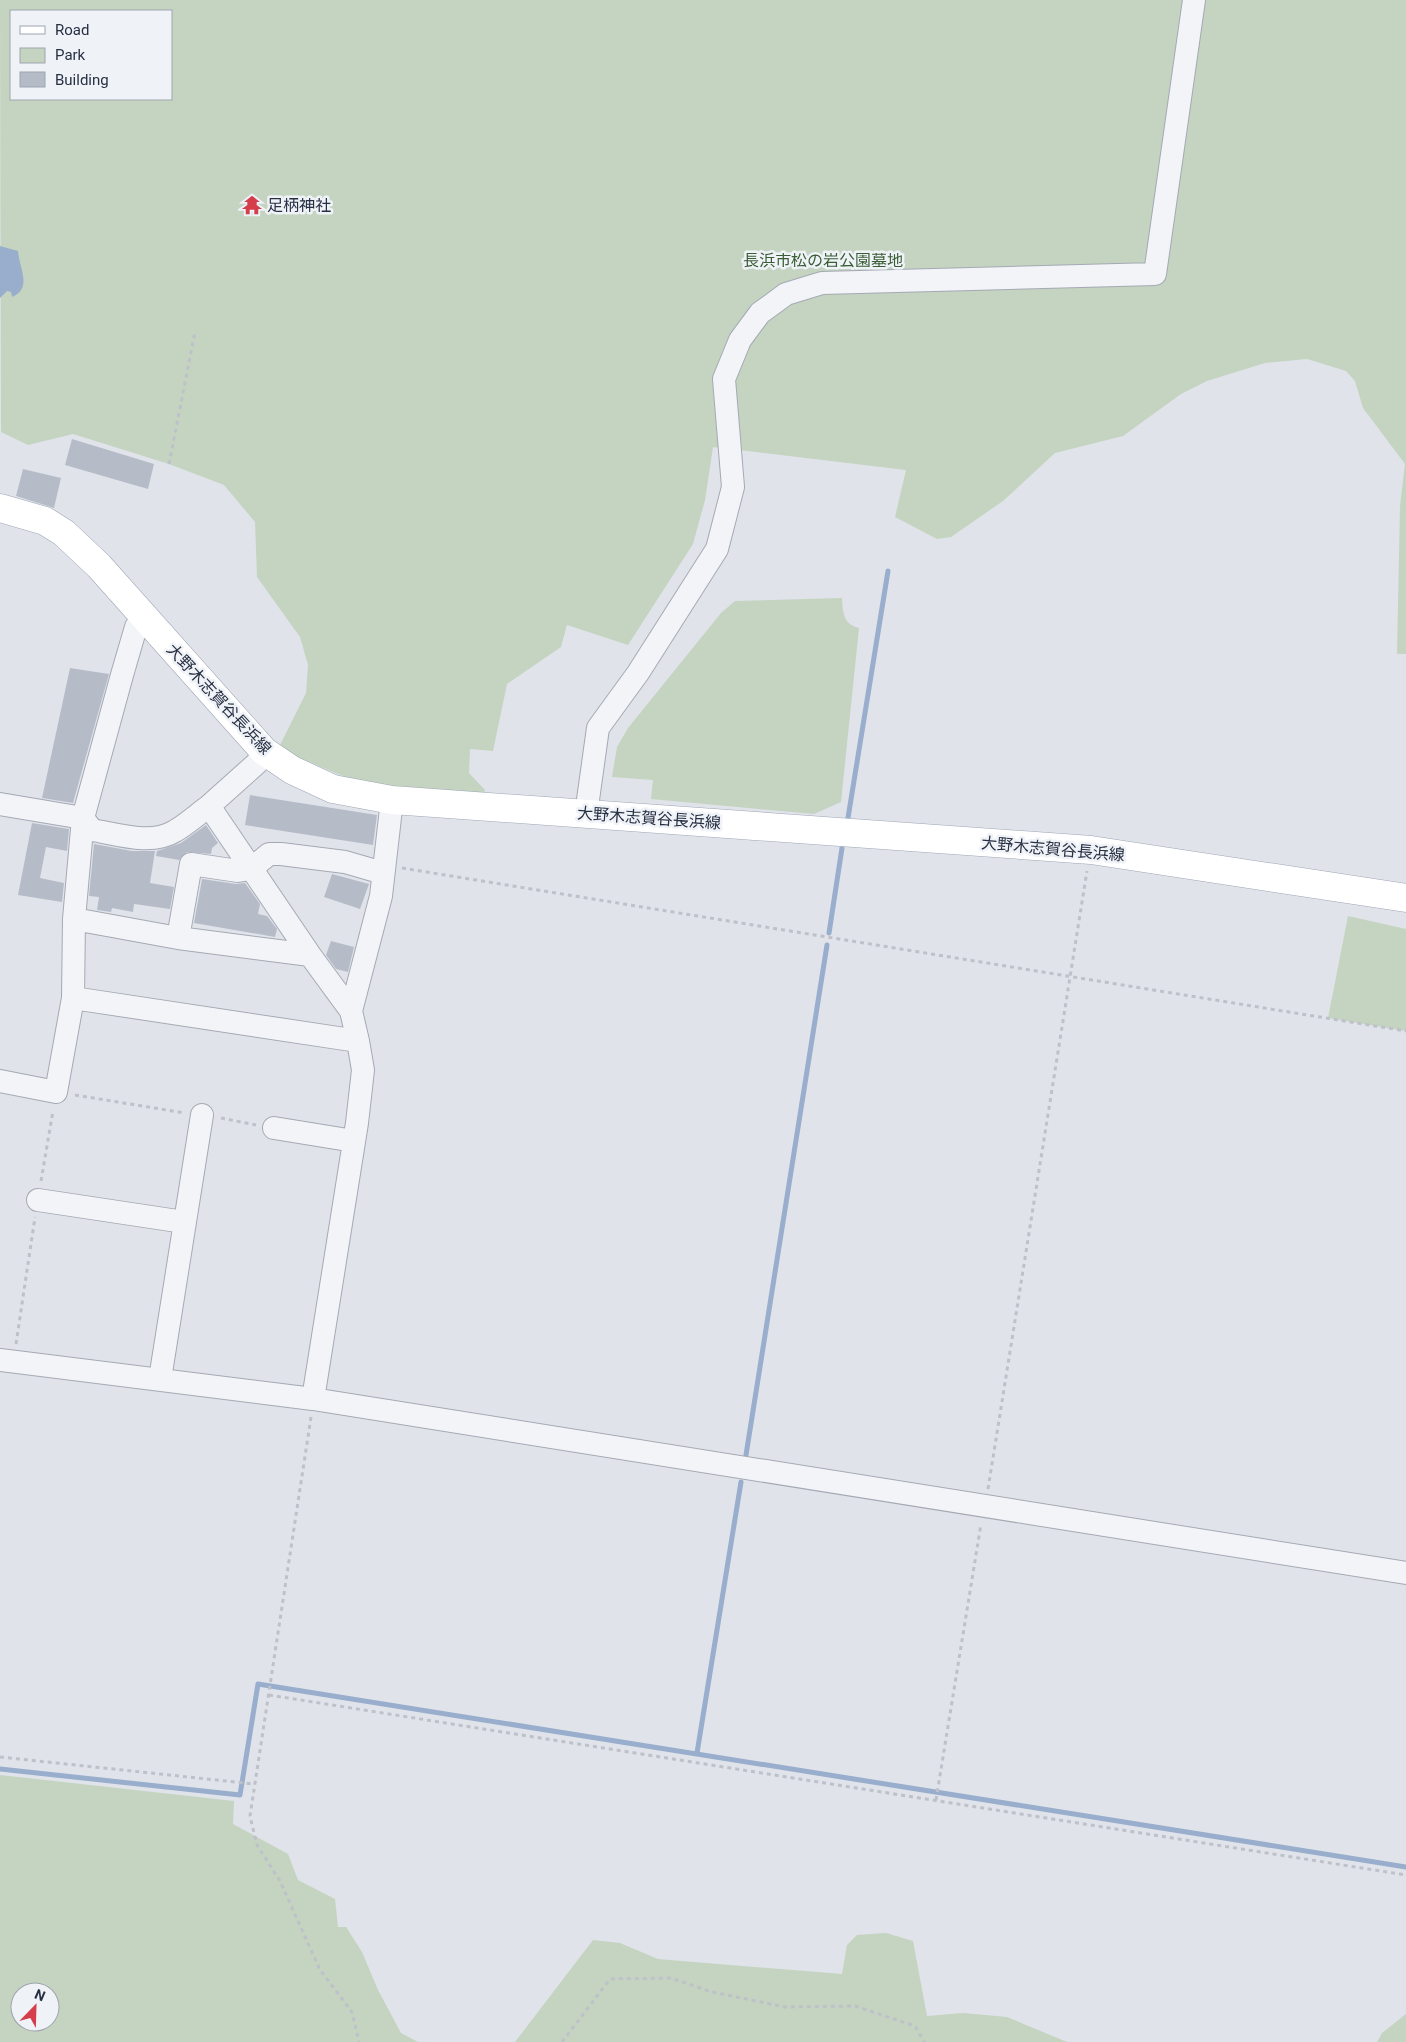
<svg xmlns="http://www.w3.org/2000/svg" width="1406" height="2042" font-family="Roboto,'Noto Sans JP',sans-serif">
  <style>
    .green { fill: #c4d4c0; fill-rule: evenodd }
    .water { fill: #98aecc }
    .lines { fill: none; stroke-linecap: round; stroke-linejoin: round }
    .stream { stroke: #98aecc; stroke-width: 5 }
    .building { fill: #b6bcc7 }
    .minor-casing { stroke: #a5a9b4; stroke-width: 24 }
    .major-casing { stroke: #9ea6b6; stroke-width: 29 }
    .path { stroke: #bec1c9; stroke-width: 3; stroke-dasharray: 4 4; stroke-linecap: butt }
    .minor { stroke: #f3f4f8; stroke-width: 22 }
    .major { stroke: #fff; stroke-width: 28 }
    .labels { text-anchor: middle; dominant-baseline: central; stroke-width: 5; stroke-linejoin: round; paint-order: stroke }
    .poi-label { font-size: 16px; fill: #272f42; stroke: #eff2f7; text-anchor: start }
    .park-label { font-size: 16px; fill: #395e34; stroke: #eff2f7 }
    .street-label { font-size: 16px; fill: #272f42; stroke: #eff2f7 }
  </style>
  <rect width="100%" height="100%" fill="#e0e3ea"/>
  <path class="green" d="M0 0H1406V654H1397L1400 506 1405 464 1363 408 1355 381 1346 371 1307 359 1265 363 1207 381 1181 394 1123 436 1055 453 1003 501 951 537 937 539 895 517 906 470 713 447 705 500 693 544 628 645 567 625 561 647 507 684 493 751 470 749 469 773 485 790 483 796 433 794 350 779 278 749 306 693 308 665 300 637 257 577 255 522 224 485 169 464 73 434 28 445 1 432ZM11 11H171V99H11Z
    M842 598C843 613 843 624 859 628L841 802 814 814 651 799 653 780 612 777 617 747 628 728 721 613 735 601Z
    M1348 916 1406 929V1031L1328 1018Z
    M0 1775 234 1801 233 1824 288 1854 298 1880 335 1899 338 1927H346L362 1952 378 1990 401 2033 418 2042H0ZM20 1992H50V2022H20Z
    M886 1933 913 1941 927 2016 963 2013 1007 2017 1067 2042H515L593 1940 620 1943 658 1959 842 1974 847 1945 857 1935Z
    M1406 2014V2042H1377L1382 2033Z"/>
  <path class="water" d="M0 246 18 251C19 268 33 288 12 297L11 292 7 291 0 298Z"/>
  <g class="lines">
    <path class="stream" d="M847 824 888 571
      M829 933 842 848
      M746 1455 827 945
      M697 1753 741 1482
      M0 1769 240 1795 258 1684 1406 1867"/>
  </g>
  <path class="building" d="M72 439 154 464 148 489 65 465Z
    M23 469 61 478 54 508 16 496Z
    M70 668 109 674 73 803 42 798Z
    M250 795 377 815 373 845 245 825Z
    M32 823 69 829 67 851 46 847 40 878 64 883 62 902 18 895Z
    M206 825 218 843 212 848 211 854 187 852 179 860 156 856 157 851 181 843Z
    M94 844 132 851H155L150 883 174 887 170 909 134 904 133 912 112 908 111 912 97 910 99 897 89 896Z
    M332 874 369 884 360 909 324 897Z
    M202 879 236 884 245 883 260 904 258 914 267 916 277 929 275 937 194 923Z
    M331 941 354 947 348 972 336 969 326 955Z"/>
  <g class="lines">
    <defs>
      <path id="minor" d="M264 751 257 763 209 806 310 955 351 1011 358 1041 363 1070 357 1123 313 1399
        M0 804 83 818 92 830C117 834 151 846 175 831 187 824 198 814 209 806
        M586 814 598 728 638 673 717 549 733 487 724 379 740 340 760 313 786 294 822 283 1155 274 1194 0
        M74 919 178 938 310 955
        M178 938 191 864 238 871 251 869 269 854H281L345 862 383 873
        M73 998 358 1041
        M351 1011 381 896 392 800
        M0 1081 56 1092 73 998 74 919 83 818 122 675 136 627 143 616
        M274 1128 354 1141
        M38 1200 184 1222
        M0 1360 313 1399 1406 1573
        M160 1379 202 1115"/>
      <path id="major" d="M0 508 45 521 64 533 99 566 264 751 292 770 333 789 392 800 1091 850 1406 898"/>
    </defs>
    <use href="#minor" class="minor-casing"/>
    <use href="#major" class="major-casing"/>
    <path class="path" d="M169 464 195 332
      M402 868 1406 1031
      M75 1095 185 1113
      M221 1118 256 1125
      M41 1181 53 1111
      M16 1344 35 1217
      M311 1417 250 1816 257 1845 280 1881 320 1970 352 2012 359 2042
      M988 1489 1087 871
      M269 1695 1406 1875
      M0 1757 254 1784
      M936 1800 981 1524
      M562 2042 610 1979 671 1978 712 1992 785 2007 855 2006 915 2026 924 2042"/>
    <use href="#minor" class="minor"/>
    <use href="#major" class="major"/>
  </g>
  <defs>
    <symbol id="temple-bare" viewBox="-9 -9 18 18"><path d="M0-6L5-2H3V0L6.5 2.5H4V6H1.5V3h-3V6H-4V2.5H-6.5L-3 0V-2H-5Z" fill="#d63d4b" stroke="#eff2f7" stroke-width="2.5" paint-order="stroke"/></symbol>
  </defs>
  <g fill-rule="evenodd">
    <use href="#temple-bare" x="238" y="191" width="28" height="28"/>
  </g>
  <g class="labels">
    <g class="poi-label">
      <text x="267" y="205">足柄神社</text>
    </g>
    <g class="park-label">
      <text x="823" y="260">長浜市松の岩公園墓地</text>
    </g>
    <g class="street-label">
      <text transform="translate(219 699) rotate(47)">大野木志賀谷長浜線</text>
      <text transform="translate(649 818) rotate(4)">大野木志賀谷長浜線</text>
      <text transform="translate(1053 849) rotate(5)">大野木志賀谷長浜線</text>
    </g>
  </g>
  <rect x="10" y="10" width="162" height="90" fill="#eff2f7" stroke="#9fa4af"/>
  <rect x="20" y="26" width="25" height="8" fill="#ffffff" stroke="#9fa4af"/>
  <text x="55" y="35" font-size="15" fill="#272f42">Road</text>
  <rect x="20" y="48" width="25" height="15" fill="#c4d4c0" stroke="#9fa4af"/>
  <text x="55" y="60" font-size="15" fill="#272f42">Park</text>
  <rect x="20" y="72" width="25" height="15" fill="#b6bcc7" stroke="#9fa4af"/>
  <text x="55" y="85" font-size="15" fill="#272f42">Building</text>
  <g transform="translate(35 2007) rotate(23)"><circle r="24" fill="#eff2f7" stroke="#9fa4af"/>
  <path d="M0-4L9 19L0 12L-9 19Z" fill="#d63d4b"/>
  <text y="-8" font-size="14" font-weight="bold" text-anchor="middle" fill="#272f42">N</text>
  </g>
</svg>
